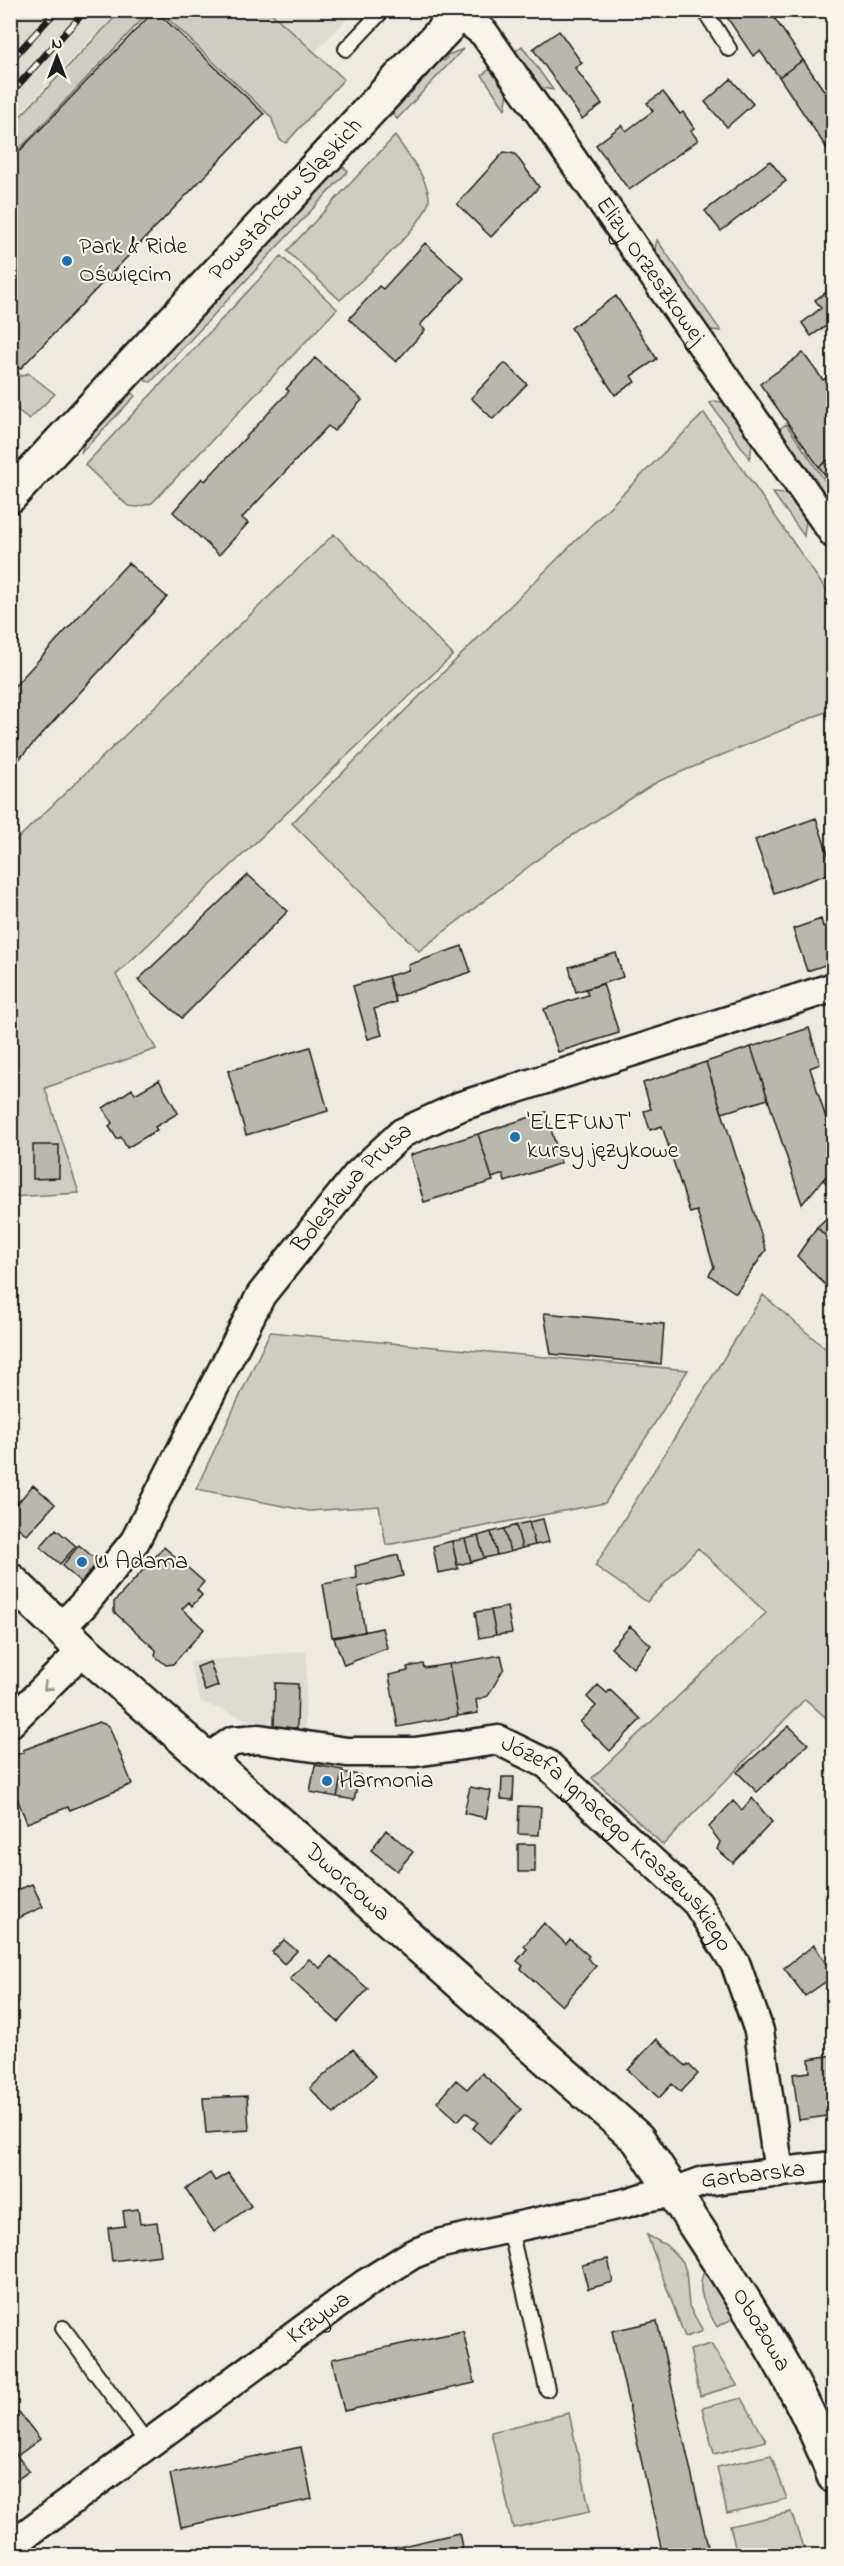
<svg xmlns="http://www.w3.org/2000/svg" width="844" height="2566" font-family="'Indie Flower',sans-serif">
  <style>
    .built { fill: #dedbd1 }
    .green { fill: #cfccc3; stroke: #767470; stroke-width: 1.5 }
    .building { fill: #bab7af; stroke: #1c1c1c; stroke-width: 1.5 }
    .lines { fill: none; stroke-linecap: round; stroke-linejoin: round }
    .lane-casing { stroke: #1c1c1c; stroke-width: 18 }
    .street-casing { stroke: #1c1c1c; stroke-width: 33 }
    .secondary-casing { stroke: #1c1c1c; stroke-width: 38 }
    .lane { stroke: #f7f3e8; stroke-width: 14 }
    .street { stroke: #f7f3e8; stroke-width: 28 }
    .secondary { stroke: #f7f3e8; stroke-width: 33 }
    .rail-casing { stroke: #1c1c1c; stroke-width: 7 }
    .rail { stroke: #f7f3e8; stroke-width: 4.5; stroke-dasharray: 14; stroke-linecap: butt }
    .oneway { stroke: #94928c }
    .poi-dot { fill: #1f6fb2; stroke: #f7f3e8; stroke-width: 2 }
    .labels { text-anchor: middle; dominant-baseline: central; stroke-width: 4.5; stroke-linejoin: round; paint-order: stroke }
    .street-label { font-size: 24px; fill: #1c1c1c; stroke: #f7f3e8 }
    .poi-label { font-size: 24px; fill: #1c1c1c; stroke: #f7f3e8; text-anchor: start }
  </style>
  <rect width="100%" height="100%" fill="#eeeae0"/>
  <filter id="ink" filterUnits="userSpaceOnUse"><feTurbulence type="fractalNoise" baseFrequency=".0167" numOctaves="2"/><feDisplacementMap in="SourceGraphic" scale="12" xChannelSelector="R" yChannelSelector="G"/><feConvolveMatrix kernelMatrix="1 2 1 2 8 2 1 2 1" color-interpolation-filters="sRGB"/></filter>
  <g filter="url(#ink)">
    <path class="built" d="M11 10 119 11 11 122 10 11Z
      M269 11H355L315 52Z
      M307 1651 305 1741 201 1702 189 1662Z"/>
    <path class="green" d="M121 11H150L11 158V126Z
      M160 11H269L344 79 286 143 280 140 271 117Z
      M522 46 553 90 537 87 513 53Z
      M463 49 397 119 392 113 442 59 444 61 447 58 445 56Z
      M490 69 508 94 505 109 482 75Z
      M395 136C407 154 426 175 429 197 432 220 358 283 340 300L287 251Z
      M342 166 348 171 151 382 146 381 143 376Z
      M657 240 721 331 711 330 704 324 658 259 655 248Z
      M281 256 337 309 152 503 138 507 128 506 85 465Z
      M11 366 21 376 28 373 55 394 29 419 11 405Z
      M130 391 135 396 81 453 86 437Z
      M714 401 723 402 752 443 750 459 710 403Z
      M704 413 833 600V709L657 782 554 847 419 951 292 823Z
      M786 424 833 492V511L777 431Z
      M773 493 787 494 806 520 804 536Z
      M334 534 453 655 116 975 156 1049 45 1088 79 1193 11 1197V845Z
      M763 1295 833 1355V1724L805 1699 663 1845 592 1778 766 1613 698 1548 647 1602 595 1566Z
      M270 1332 688 1370 605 1503 386 1545 379 1506 309 1511 196 1489Z
      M647 2235 666 2245 683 2262 686 2272 689 2306 702 2329 701 2332 685 2337Z
      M704 2271 736 2317 717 2327C707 2309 695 2292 704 2271Z
      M711 2344 737 2385 700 2396 690 2350Z
      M742 2398 766 2441 714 2454 702 2408Z
      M569 2413 590 2511 513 2528 491 2432Z
      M771 2455 787 2499 727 2513 717 2467Z
      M791 2512 804 2550 799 2556 737 2555 730 2526Z"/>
    <path class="building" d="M155 10 264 114 20 369 10 360V161Z
      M722 10H769L803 60 779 77 760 51 753 56Z
      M559 31 582 63 575 68 602 104 582 119 533 49Z
      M803 60 834 105V159L779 77Z
      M731 79 753 104 727 127 705 102Z
      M663 92 680 114 683 112 694 128 691 131 698 140 629 190 596 145 622 125 626 131 653 111 647 103Z
      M504 152 515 154 539 187 491 237 457 204Z
      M770 161 786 181 721 231 705 211Z
      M425 243 464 278 420 325 425 330 396 362 349 319 379 286 383 289Z
      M834 287V321L811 336 802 323 821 308 815 300Z
      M616 296 657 359 631 376 635 382 615 395 571 328Z
      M803 353 823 380 828 377 834 385V456L819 467 760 384Z
      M315 358 362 400 334 431 328 426 242 518 248 523 219 555 173 512 202 478 205 481 289 391 286 389Z
      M505 363 527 384 493 419 471 398Z
      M834 456V487L819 467Z
      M128 563 167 597 10 769V691Z
      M816 818 834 872 774 893 755 840Z
      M248 875 288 911 182 1018 138 980Z
      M821 919 823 927 832 924 834 929V962L807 971 793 929Z
      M462 946 471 972 394 997 388 976 409 970 408 965Z
      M616 953 623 977 576 992 569 967Z
      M388 976 396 1002 374 1009 382 1035 368 1039 353 986Z
      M603 984 619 1033 558 1052 544 1009 588 995 586 989Z
      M809 1028 820 1064 810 1068 834 1143V1147L825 1149 833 1168 802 1204 751 1047Z
      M310 1047 328 1111 246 1135 228 1071Z
      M751 1047 768 1099 722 1113 706 1062Z
      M706 1062 766 1250 736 1293 709 1275 714 1267 697 1211 690 1213 662 1126 650 1130 644 1111 651 1109 643 1083Z
      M159 1080 178 1113 155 1127 157 1130 127 1148 121 1137 117 1139 109 1126 112 1123 103 1108 132 1089 135 1094Z
      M546 1112 561 1163 505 1182 503 1174 492 1178 478 1134Z
      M478 1134 493 1181 424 1202 410 1155Z
      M33 1145H59V1178L33 1179Z
      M833 1168H834V1188L823 1180Z
      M830 1215 834 1219V1245L817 1227Z
      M817 1227 834 1245V1294L797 1256Z
      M544 1313 664 1324 661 1364 551 1354Z
      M33 1485 55 1504 27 1535 10 1521V1512Z
      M543 1519 549 1542 535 1545 529 1522Z
      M529 1522 535 1545 522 1548 516 1525Z
      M516 1525 522 1548 510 1552 504 1529Z
      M56 1529 76 1546 60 1564 40 1547Z
      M504 1529 510 1552 497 1555 491 1532Z
      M491 1532 497 1555 484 1558 478 1536Z
      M478 1536 484 1558 471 1562 465 1539Z
      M465 1539 471 1562 457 1565 452 1541Z
      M452 1541 458 1569 438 1573 433 1546Z
      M79 1545 101 1564 83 1584 62 1566Z
      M164 1547 204 1582 197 1590 202 1595 192 1606 189 1602 182 1609 204 1629 173 1664 166 1665 155 1656 156 1650 114 1612V1602Z
      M398 1555 403 1576 358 1587 365 1632 332 1637 323 1584 357 1578 355 1566Z
      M507 1607 512 1633 496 1635 491 1610Z
      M491 1610 496 1635 479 1638 475 1612Z
      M630 1626 651 1645 633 1668 611 1648Z
      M382 1628 387 1648 344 1665 334 1638Z
      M501 1655 504 1668 488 1696 476 1700 478 1713 458 1716 449 1664Z
      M210 1662 218 1686 205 1691 197 1667Z
      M423 1664 424 1668 449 1664 458 1716 398 1727 389 1675 408 1671 407 1667Z
      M275 1683 298 1684 297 1728 274 1727Z
      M598 1685 607 1693 610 1690 641 1719 610 1751 580 1722 596 1706 587 1697Z
      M99 1722 109 1726 132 1784 70 1810 68 1807 27 1823 10 1781V1757L24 1752 23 1750Z
      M789 1726 808 1744 757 1792 737 1772Z
      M315 1765 343 1770 337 1797 310 1792Z
      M342 1772 360 1775 354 1800 337 1797Z
      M502 1777H514L513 1800 501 1799Z
      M470 1787 491 1791 486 1818 464 1813Z
      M752 1798 772 1822 733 1863 717 1849 720 1842 709 1827 733 1801 742 1810Z
      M519 1806 541 1807 539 1835 518 1834Z
      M386 1830 413 1852 397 1871 371 1850Z
      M518 1844H535V1872H518Z
      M32 1884 43 1907 14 1920 10 1913V1893Z
      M544 1923 566 1944 570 1939 589 1956 587 1958 596 1966 562 2006 521 1969 523 1966 517 1961 527 1949 524 1946Z
      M284 1940 297 1951 284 1964 272 1952Z
      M814 1945 834 1976 805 1996 784 1968Z
      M331 1956 368 1989 338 2022 290 1979 309 1959 320 1968Z
      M656 2039 686 2066 688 2064 698 2074 681 2092 672 2084 659 2098 628 2070Z
      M353 2049 376 2076 334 2114 310 2088Z
      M834 2055V2115L799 2120 793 2074 810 2072 809 2059Z
      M482 2073 521 2109 490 2144 473 2128 478 2122 466 2112 458 2121 437 2102 456 2080 467 2089Z
      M247 2096 249 2130 206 2133 203 2098Z
      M210 2173 215 2181 228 2173 251 2206 214 2232 186 2189Z
      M138 2209 140 2224 157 2222 161 2255 112 2261 108 2228 125 2226 123 2211Z
      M608 2259 613 2282 588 2289 582 2265Z
      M657 2321 663 2348 710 2556H663L612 2331Z
      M463 2331 475 2383 344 2411 332 2359Z
      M19 2412 40 2439 17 2456 10 2447V2418Z
      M10 2447 29 2471 10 2485Z
      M301 2447 312 2499 181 2527 170 2474Z
      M459 2533 464 2556H396L394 2548Z"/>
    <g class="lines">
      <defs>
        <path id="lane" d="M704 10 729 49
          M346 49 383 10
          M510 2229 547 2389
          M63 2328 147 2443"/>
        <g id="street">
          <path id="s1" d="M460 15 484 33 834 534"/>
          <path id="s2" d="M61 1627 84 1604 135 1541 261 1295 357 1175 402 1133 461 1106 834 987"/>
          <path d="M10 1723 83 1650"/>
          <path id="s3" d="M207 1759 233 1741 259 1739 347 1752H415L498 1740 547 1764 697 1903 736 1965 759 2031 779 2173"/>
          <path id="s4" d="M10 2546 365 2284 413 2254 442 2243 626 2203 645 2197 674 2192 704 2181 834 2166"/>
        </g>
        <g id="secondary">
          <path id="s5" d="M10 496 463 10"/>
          <path id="s6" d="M10 1580 83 1650 638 2139C667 2182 695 2225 724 2269 766 2336 807 2401 834 2476"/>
        </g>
      </defs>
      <use href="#lane" class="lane-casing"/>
      <use href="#street" class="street-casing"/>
      <use href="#secondary" class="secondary-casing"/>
      <use href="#lane" class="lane"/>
      <use href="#street" class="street"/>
      <use href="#secondary" class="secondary"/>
      <defs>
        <path id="rail" d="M10 61 57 10
          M10 94 86 10"/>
      </defs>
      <use href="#rail" class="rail-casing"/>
      <use href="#rail" class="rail"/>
    </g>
    <defs><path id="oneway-chevron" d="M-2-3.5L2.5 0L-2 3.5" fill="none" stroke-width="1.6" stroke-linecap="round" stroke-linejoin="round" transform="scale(1.5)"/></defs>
    <use class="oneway" href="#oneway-chevron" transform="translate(47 1687) rotate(135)"/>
  </g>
  <g class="poi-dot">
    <circle cx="67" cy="261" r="6"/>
    <circle cx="515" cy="1137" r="6"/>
    <circle cx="82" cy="1562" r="6"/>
    <circle cx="327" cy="1781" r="6"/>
  </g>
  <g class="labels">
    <g class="street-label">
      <text stroke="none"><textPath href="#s5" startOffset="405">Powstańców Śląskich</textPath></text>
      <text stroke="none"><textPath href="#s1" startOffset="320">Elizy Orzeszkowej</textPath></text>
      <text stroke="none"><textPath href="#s2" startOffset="531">Bolesława Prusa</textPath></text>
      <text stroke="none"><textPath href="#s3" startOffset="458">Józefa Ignacego Kraszewskiego</textPath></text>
      <text stroke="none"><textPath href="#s6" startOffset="453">Dworcowa</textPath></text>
      <text stroke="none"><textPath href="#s4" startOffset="848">Garbarska</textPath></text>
      <text stroke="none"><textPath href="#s4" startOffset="384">Krzywa</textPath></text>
      <text stroke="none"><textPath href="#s6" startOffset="1068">Obozowa</textPath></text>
    </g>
    <g class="poi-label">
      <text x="79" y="247">Park &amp; Ride<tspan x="79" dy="28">Oświęcim</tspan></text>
      <text x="527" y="1123">'ELEFUNT'<tspan x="527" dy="28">kursy językowe</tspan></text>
      <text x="94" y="1562">U Adama</text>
      <text x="339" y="1781">Harmonia</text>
    </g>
  </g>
  <rect width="844" height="2566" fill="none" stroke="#f7f3e8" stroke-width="36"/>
  <rect x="18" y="18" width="808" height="2530" fill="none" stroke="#1c1c1c" stroke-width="2" filter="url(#ink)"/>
  <g transform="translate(57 57)" stroke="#f7f3e8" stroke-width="4.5" paint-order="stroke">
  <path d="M0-4.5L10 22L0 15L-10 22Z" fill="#1c1c1c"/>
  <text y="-9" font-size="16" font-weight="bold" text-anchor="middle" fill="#1c1c1c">N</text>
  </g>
</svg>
